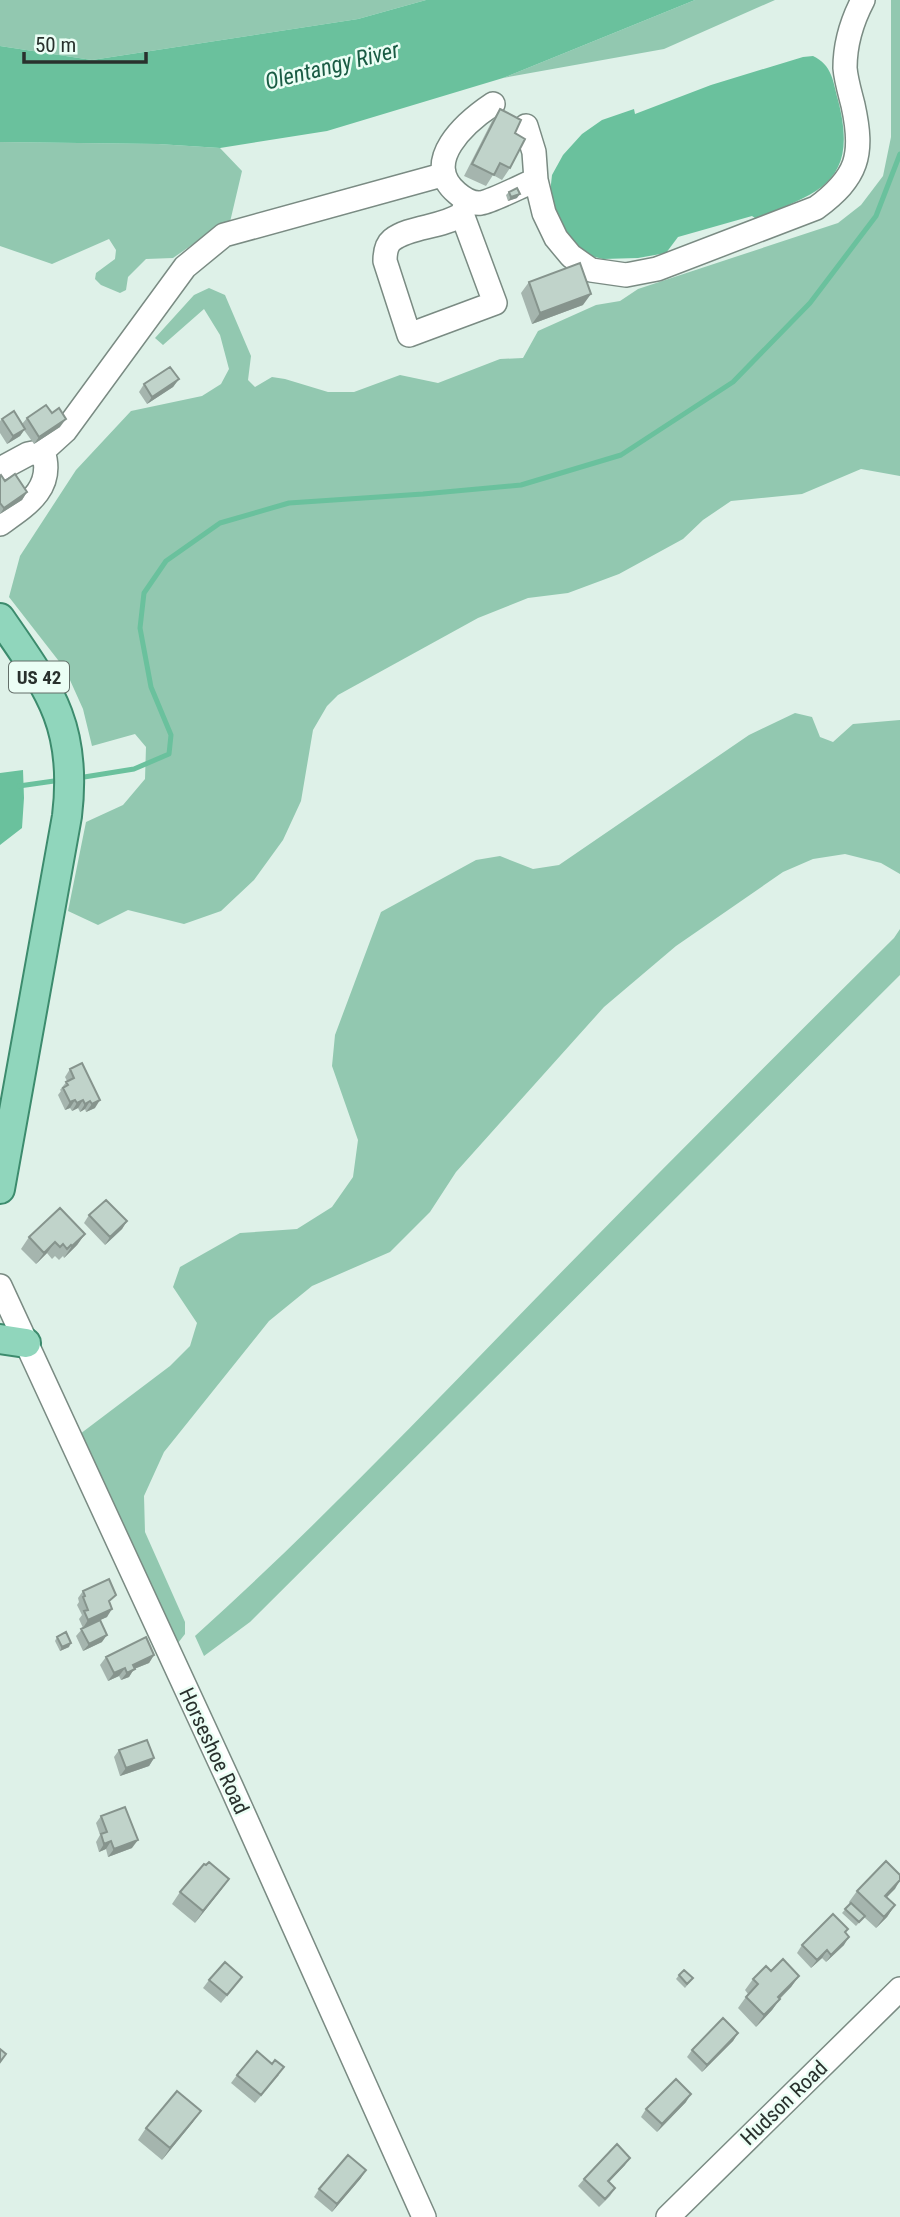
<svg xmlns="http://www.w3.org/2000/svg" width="900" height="2217" font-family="'Roboto Condensed',sans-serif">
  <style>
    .green { fill: #92c8b0 }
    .water { fill: #6ac19d }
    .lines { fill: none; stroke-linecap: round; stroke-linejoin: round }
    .stream { stroke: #6ac19d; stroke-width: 5 }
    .minor-casing { stroke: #7a8b83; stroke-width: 26 }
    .major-casing { stroke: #3c8b6d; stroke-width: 32 }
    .minor { stroke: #fff; stroke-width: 23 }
    .major { stroke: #90d6bc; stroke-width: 28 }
    .wall { fill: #a5b5ae }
    .shaded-wall { fill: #86948d }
    .building { fill: #c0d3ca; stroke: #86948d; stroke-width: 2 }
    .labels { text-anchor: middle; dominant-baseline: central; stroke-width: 5; stroke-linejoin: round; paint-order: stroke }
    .shield { fill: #ebfef5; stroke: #636e69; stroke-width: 2 }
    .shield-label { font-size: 19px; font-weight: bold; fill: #29312d }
    .street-label { font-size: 21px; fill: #29312d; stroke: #ebfef5 }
    .water-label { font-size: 23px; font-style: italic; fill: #195c44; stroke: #ebfef5 }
  </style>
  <rect width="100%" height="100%" fill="#def1e8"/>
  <path class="green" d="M0 0H426L358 19 92 60 0 46Z
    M695 0H775L664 49 503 78Z
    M891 0H900V476L861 469 802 494 731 501 703 520 683 539 619 574 568 593 528 598 478 618 338 695 327 706 313 730 301 801 283 840 254 880 221 911 184 924 128 910 98 925 68 911 86 822 123 805 145 779 146 747 135 734 92 746 83 709 65 669 9 597 20 556 76 470 131 411 202 396 221 384 229 369 220 335 204 309 163 345 155 338 194 295 209 288 225 295 251 356 248 380 255 387 272 377 285 379 328 392H354L400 375 438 383 500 359 523 358 538 331 596 305 620 301 638 289 838 223 861 205 883 176 891 137Z
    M0 142 158 144 220 148 242 171 230 222 209 233 173 258 146 259 128 277 126 290 120 293 101 285 95 279 96 273 115 259 116 250 109 239 52 264 0 246Z
    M795 713 812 717 820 737 833 742 853 724 900 720V874L881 863 845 854 813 859 783 872 676 946 604 1007 456 1172 430 1212 390 1252 312 1286 269 1321 164 1452 144 1496 145 1532 185 1622V1634L178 1643 80 1434 170 1366 190 1346 197 1323 173 1287 180 1267 240 1233 297 1229 332 1207 353 1177 358 1140 332 1066 335 1035 381 912 476 860 500 856 533 869 559 865 749 735Z
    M900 929V975L250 1622 204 1656 195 1636C304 1538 405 1433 507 1328 634 1197 764 1067 894 938Z"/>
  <path class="water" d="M426 0H695L503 78 327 131 220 148 158 144 0 142V46L92 60 358 19Z
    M813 56C832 65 833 81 838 100 859 181 821 193 755 218L752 216 678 237 666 253 638 258 603 259 587 255 561 233 550 193 552 175 563 155 582 134 602 120 634 109 635 114 711 85 803 57Z
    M23 770 24 798 22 828 0 845V773Z"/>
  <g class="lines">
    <path class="stream" d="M78 778 134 769 169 754 171 735 151 687 140 628 144 593 166 561 220 523 289 503 423 494 521 485 621 455 733 382 810 303 876 216 900 154
      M19 786 61 780"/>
    <defs>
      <path id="minor" d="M493 104C466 122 420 162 457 193 464 199 471 204 481 203 493 201 523 185 536 180
        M526 126 534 152 536 180 544 213 556 238 571 256 591 270 626 275 657 269 816 208C858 177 864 155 853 105 850 93 846 80 845 68 845 44 852 21 863 0
        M462 214C442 228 410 226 392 240 386 245 385 253 385 261L409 335 495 303 462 214 467 201
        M43 451 65 431 185 267 224 235 442 175
        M0 469 28 454 43 451C55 488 27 505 0 524
        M0 1286 231 1786 424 2217
        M668 2217 900 1989"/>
      <path id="major" d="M0 618C49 689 78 725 67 816L0 1189
        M0 1339 26 1343"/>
    </defs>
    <use href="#minor" class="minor-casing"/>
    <use href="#major" class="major-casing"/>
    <use href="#minor" class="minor"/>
    <use href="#major" class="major"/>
  </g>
  <path class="wall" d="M500 109 515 133 510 168 502 180 493 175 486 186 464 176 492 121Z
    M509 192 517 198 508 201 506 195Z
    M529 282 583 305 532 324 521 293Z
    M179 379 173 387 147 404 139 392 144 384Z
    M27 418 60 427 34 444 24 430 20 436 7 444 0 433V421L2 419 22 424Z
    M0 476 5 481 27 492 22 500 0 514Z
    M70 1069 95 1108 86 1112 85 1109 80 1112 78 1108 72 1111 70 1108 65 1110 58 1095 61 1091 60 1090 67 1081 65 1077Z
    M89 1215 127 1221 122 1229 105 1245 84 1223Z
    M85 1234 77 1245 64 1258 63 1256 59 1260 55 1256 52 1259 47 1253 36 1264 21 1249 29 1237Z
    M83 1591 110 1603 107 1617 100 1620 102 1642 83 1651 76 1636 83 1628 79 1619 82 1615 77 1605 79 1602 78 1598Z
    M57 1637 69 1647 60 1651 55 1641Z
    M154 1655 149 1663 134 1669 129 1677 121 1680 119 1676 108 1681 100 1665 106 1657Z
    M119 1750 154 1758 149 1766 120 1776 114 1757Z
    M101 1816 132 1848 108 1857 106 1849 99 1852 96 1842 100 1835 96 1823Z
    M900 1875V1881L887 1897 895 1905 887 1917 876 1928 864 1917 856 1926 842 1913 850 1904 849 1902 857 1891Z
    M229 1879 195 1923 172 1904 180 1892Z
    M845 1933 844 1945 826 1962 822 1958 811 1968 797 1953 802 1945Z
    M771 1971 799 1976 791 1987 780 1999 772 2010 756 2027 738 2008 748 1994 745 1990 753 1979Z
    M679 1975 693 1978 685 1988 676 1979Z
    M242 1977 221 2003 203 1988 209 1980Z
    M738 2033 733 2041 702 2072 687 2057 692 2050Z
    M272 2064 279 2075 255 2103 231 2083 237 2075Z
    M686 2102 657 2132 641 2117 646 2109Z
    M193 2122 162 2160 138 2140 146 2128Z
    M625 2165 609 2182 615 2188 610 2196 599 2207 578 2186 584 2179Z
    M361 2178 332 2212 314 2197 319 2189Z"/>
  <path class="shaded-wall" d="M520 194 517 198 508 201 511 197Z
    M591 294 583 305 532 324 540 313Z
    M179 379 173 387 147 404 152 397Z
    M66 419 60 427 34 444 39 437Z
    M25 429 20 436 7 444 13 436Z
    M27 492 22 500 0 514 4 508Z
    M75 1100 70 1108 65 1110 70 1102Z
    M83 1100 78 1108 72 1111 77 1103Z
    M100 1100 95 1108 86 1112 92 1104Z
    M90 1101 85 1109 80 1112 85 1104Z
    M127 1221 122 1229 105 1245 110 1237Z
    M85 1234 77 1245 64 1258 72 1246Z
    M55 1242 47 1253 36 1264 44 1253Z
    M112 1609 107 1617 83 1628 88 1620Z
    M107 1635 102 1642 83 1651 89 1644Z
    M71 1643 69 1647 60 1651 62 1647Z
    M154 1655 149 1663 134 1669 129 1677 121 1680 133 1665Z
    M125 1668 119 1676 108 1681 114 1673Z
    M154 1758 149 1766 120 1776 126 1768Z
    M138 1840 132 1848 108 1857 114 1849Z
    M111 1841 106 1849 99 1852 104 1844Z
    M229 1879 221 1890 195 1923 203 1911Z
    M900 1880 895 1889 877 1907 885 1896Z
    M895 1905 887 1917 876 1928 884 1917Z
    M849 1937 844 1945 826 1962 831 1955Z
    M827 1950 822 1958 811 1968 817 1960Z
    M799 1976 791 1987 770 2008 778 1997Z
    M780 1999 772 2010 756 2027 764 2015Z
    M738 2033 733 2041 702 2072 707 2065Z
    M691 2094 686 2102 657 2132 662 2124Z
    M201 2111 193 2122 162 2160 170 2148Z
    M630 2158 625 2165 602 2189 608 2181Z
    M366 2170 361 2178 332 2212 337 2204Z"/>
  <path class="building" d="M500 109 521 120 515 133 525 139 510 168 500 163 494 175 472 164Z
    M517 188 520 194 511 197 509 192Z
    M580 263 591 294 540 313 529 282Z
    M170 367 179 379 152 397 144 384Z
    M46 405 52 413 59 408 66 419 39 437 27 418Z
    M14 411 25 429 13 436 2 419Z
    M15 474 27 492 4 508 0 503V476L1 475 5 481Z
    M82 1063 100 1100 92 1104 90 1101 85 1104 83 1100 77 1103 75 1100 70 1102 63 1088 68 1085 66 1082 74 1078 70 1069Z
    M106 1200 127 1221 110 1237 89 1215Z
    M60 1208 85 1234 72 1246 71 1245 67 1249 63 1244 60 1247 55 1242 44 1253 29 1237Z
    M109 1579 116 1595 109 1601 112 1609 88 1620 84 1611 88 1610 83 1597 85 1596 83 1591Z
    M100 1620 107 1635 89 1644 81 1629Z
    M66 1632 71 1643 62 1647 57 1637Z
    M146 1637 154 1655 133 1665 135 1669 127 1673 125 1668 114 1673 106 1657Z
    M147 1740 154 1758 126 1768 119 1750Z
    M125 1807 138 1840 114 1849 111 1841 104 1844 101 1834 107 1832 101 1816Z
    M886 1861 900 1875V1880L885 1896 895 1905 884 1917 857 1891Z
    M209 1862 229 1879 203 1911 180 1892 204 1864 206 1865Z
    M851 1903 865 1916 859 1922 845 1909Z
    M833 1914 848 1929 845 1932 849 1937 831 1955 827 1950 817 1960 802 1945Z
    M783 1959 799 1976 778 1997 780 1999 764 2015 746 1997 758 1984 753 1979 766 1966 771 1971Z
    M225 1962 242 1977 227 1995 209 1980Z
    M684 1970 693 1978 687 1984 679 1975Z
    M723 2018 738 2033 707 2065 692 2050Z
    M0 2049 6 2054 0 2062Z
    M257 2051 272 2064 275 2060 284 2067 261 2095 237 2075Z
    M676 2079 691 2094 662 2124 646 2109Z
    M177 2091 201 2111 170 2148 146 2128Z
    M617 2144 630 2158 608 2181 615 2188 605 2199 584 2179Z
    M348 2155 366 2170 337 2204 319 2189Z"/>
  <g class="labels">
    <rect class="shield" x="9" y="661.5" width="60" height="31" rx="5"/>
    <g class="shield-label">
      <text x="39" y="677">US 42</text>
    </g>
    <g class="street-label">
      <text transform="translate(214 1751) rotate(65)">Horseshoe Road</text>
      <text transform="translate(784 2103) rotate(-44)">Hudson Road</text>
    </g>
    <g class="water-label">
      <text transform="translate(332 66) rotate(-14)">Olentangy River</text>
    </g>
  </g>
  <path d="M24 52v10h122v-10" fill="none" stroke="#29312d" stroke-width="3.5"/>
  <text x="35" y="52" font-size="21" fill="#29312d" stroke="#ebfef5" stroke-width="5" paint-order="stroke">50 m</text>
</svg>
